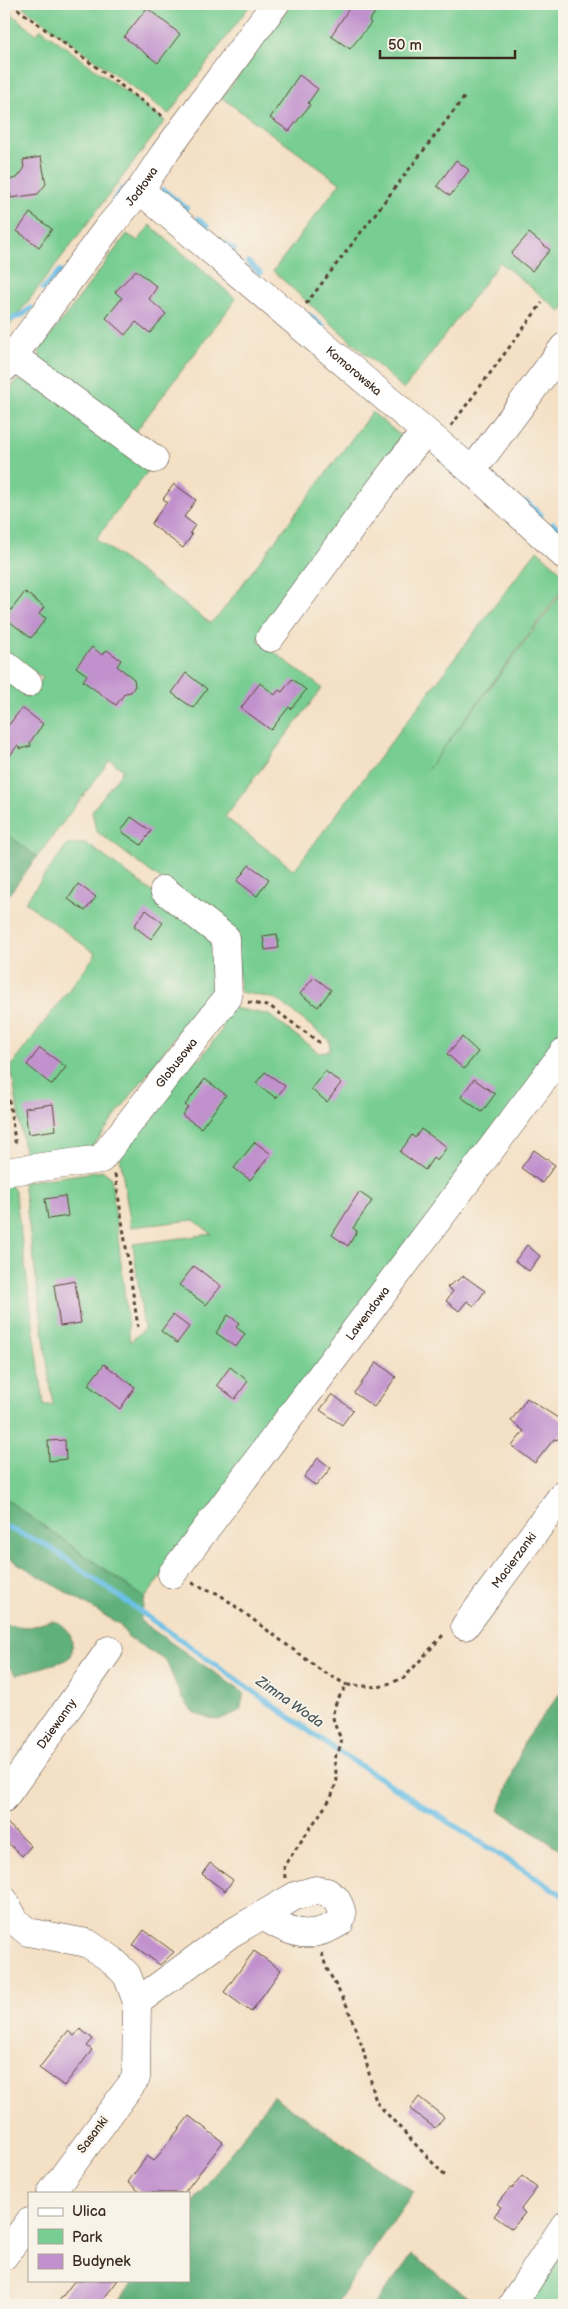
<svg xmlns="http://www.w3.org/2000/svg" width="568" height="2309" font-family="'Balsamiq Sans',sans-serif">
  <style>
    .green { fill: #77cd92; stroke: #597c58 }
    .forest { fill: #61b07c; stroke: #4e6d4d }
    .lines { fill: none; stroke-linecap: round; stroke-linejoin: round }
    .stream { stroke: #68bee5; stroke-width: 5.5 }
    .building { fill: #c191cd }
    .minor-casing { stroke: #574537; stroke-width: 29 }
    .path { stroke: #574537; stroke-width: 3; stroke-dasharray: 4 4; stroke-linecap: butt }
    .minor { stroke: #fff; stroke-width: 28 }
    .labels { text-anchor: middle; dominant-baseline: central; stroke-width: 4; stroke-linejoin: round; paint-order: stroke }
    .street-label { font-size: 12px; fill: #3b2a1e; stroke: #f7f3e8 }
    .water-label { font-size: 14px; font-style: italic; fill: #48565a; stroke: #f7f3e8 }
  </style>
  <rect width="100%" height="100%" fill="#f7f3e8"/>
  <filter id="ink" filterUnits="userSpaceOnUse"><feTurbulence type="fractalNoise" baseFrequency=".02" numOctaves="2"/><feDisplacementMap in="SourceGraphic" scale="10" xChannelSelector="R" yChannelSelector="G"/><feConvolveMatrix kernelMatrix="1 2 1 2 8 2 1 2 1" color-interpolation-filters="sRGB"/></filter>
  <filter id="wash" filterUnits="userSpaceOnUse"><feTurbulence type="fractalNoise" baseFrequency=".0096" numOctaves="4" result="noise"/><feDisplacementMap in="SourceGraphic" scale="20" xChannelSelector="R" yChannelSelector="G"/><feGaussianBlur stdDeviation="1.12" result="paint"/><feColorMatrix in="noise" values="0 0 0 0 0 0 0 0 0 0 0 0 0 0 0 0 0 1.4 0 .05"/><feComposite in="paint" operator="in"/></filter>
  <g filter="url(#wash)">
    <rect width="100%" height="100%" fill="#f4e0c5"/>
    <path class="green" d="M19 4H251L169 114Z
      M292 4H564V308L561 312 500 262 404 389 273 271 340 183 222 98Z
      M4 8 36 34 41 29 165 121 4 333Z
      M150 225 236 299 133 435 41 367 39 351 127 234 138 241Z
      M32 378 151 467 96 539 210 623 220 614 372 412 407 441 258 640 322 688 225 817 294 870 537 550 564 574V587L428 769 564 590V1042L145 1598 4 1498V1184L9 1183 15 1191 44 1405H53L23 1182 103 1171 111 1177 130 1342 144 1329 133 1244 212 1234 194 1220 131 1227 119 1151 196 1057 199 1060 223 1028 217 1023 229 1007 269 1015 319 1053 330 1050 329 1040 276 999 240 992 235 935 96 831 92 811 123 770 110 760 37 857 4 832V679L27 697 43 678 4 650V397L16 381Z
      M86 843 208 933 220 953V977L93 1146 25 1156 11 1066 96 954 25 902 67 845Z
      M564 2250V2305H527Z"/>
    <path class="forest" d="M4 832 37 857 4 901Z
      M4 1498 145 1598 140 1621 244 1693 240 1711 218 1720 195 1714 182 1698 166 1661 129 1638 119 1624 4 1555Z
      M51 1621C69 1623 75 1640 71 1656L64 1661 16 1675 4 1661V1625L29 1627Z
      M564 1688V1852L499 1810 525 1740Z
      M273 2096 414 2192 335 2305H116L135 2280H189V2208Z
      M412 2255 479 2305H374Z"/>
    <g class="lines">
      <path class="stream" d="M163 190 186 208
        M114 200 122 190 129 187
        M198 219 207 226
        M224 243 234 250
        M248 262 260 273
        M43 289 60 271
        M309 315 323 327
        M4 322 22 315 31 308
        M526 502 541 515
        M553 524 564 535
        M4 1526 48 1546 330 1746 564 1896"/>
    </g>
    <g id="blocks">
      <path class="building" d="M352 4H381L369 21 371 23 350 49 331 36Z
        M147 8 180 34 158 63 124 37Z
        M299 75 318 89 308 103 310 105 289 131 270 118Z
        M41 157 46 184 38 194 11 198 8 180 17 178 24 169 23 160Z
        M456 160 469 170 450 196 437 186Z
        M30 213 52 229 39 247 17 231Z
        M529 233 550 250 532 271 511 254Z
        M136 270 157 287 149 299 166 314 150 333 136 322 125 335 106 318 122 298 115 292Z
        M174 484 196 500 184 517 195 525 190 533 192 535 183 548 151 524 167 502 163 499Z
        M25 592 44 607 39 614 46 618 31 638 5 618Z
        M92 647 102 655 107 650 121 660 117 666 134 679 135 686 131 692 125 693 116 705 83 681 87 675 76 667Z
        M186 673 207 689 193 708 172 693Z
        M292 679 306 690 291 709 289 707 271 730 241 708 260 683 275 695 279 690 282 692Z
        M22 708 43 724 30 742 31 746 21 749 17 746 4 764V731Z
        M131 817 151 831 141 845 121 831Z
        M249 865 269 879 257 896 237 881Z
        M78 884 96 897 85 911 68 899Z
        M146 910 163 923 151 939 134 926Z
        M277 934 279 948 265 950 263 936Z
        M314 977 331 990 318 1007 300 994Z
        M462 1037 478 1052 464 1069 447 1054Z
        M40 1048 66 1067 52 1085 27 1065Z
        M325 1071 341 1083 327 1102 311 1089Z
        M265 1072 285 1086 276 1098 256 1083Z
        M205 1079 226 1095 201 1128 182 1115 188 1107 185 1105Z
        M474 1079 495 1094 482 1112 461 1097Z
        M53 1104 56 1130 28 1134 25 1108Z
        M421 1129 447 1147 437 1161 433 1158 425 1170 400 1152 412 1135 415 1138Z
        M255 1142 271 1154 250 1180 234 1168Z
        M534 1150 555 1165 542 1183 521 1168Z
        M359 1192 372 1201 353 1228 357 1231 348 1246 332 1235Z
        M65 1196 68 1216 48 1219 45 1199Z
        M527 1245 540 1256 529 1271 515 1261Z
        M194 1266 221 1286 206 1305 179 1285Z
        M464 1276 485 1291 474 1306 467 1301 459 1311 446 1301 453 1291 447 1287Z
        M75 1281 81 1323 60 1326 54 1285Z
        M173 1315 189 1327 177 1343 161 1331Z
        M228 1315 239 1323 236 1327 245 1334 236 1347 216 1333Z
        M377 1362 396 1377 374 1407 354 1393Z
        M104 1364 135 1387 120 1409 88 1385Z
        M230 1367 248 1381 235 1399 217 1385Z
        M332 1394 353 1410 342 1425 320 1410Z
        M527 1398 564 1422V1431L557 1440 554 1439 535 1463 512 1446 524 1431 511 1421Z
        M65 1440 66 1459 49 1461 48 1441Z
        M318 1458 331 1468 316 1486 304 1477Z
        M4 1820 31 1846 22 1856 4 1839Z
        M210 1863 233 1880 225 1891 202 1874Z
        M144 1930 174 1952 160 1965 133 1945Z
        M254 1951 281 1970 251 2012 224 1992Z
        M80 2029 93 2039 87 2046 92 2050 64 2086 39 2068 68 2031 74 2036Z
        M419 2097 444 2117 435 2128 410 2109Z
        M189 2116 223 2142 184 2193H141L128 2182 147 2156 154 2161Z
        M522 2176 537 2188 521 2209 525 2213 512 2229 494 2216 501 2207 497 2204 510 2188 512 2189Z
        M75 2280H118L99 2305H56Z"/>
    </g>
  </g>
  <g filter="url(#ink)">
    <use href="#blocks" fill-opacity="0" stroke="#574537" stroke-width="1"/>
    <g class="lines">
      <defs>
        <g id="minor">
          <path id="s1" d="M140 190 472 471 564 555"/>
          <path d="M13 356 154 459"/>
          <path id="s2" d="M4 368 107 229 140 190 164 154 275 4"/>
          <path d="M472 471 564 347"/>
          <path d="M270 638 394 470 425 432"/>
          <path d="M4 664 28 683"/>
          <path id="s3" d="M4 1172 101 1159 228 997 226 938 164 890"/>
          <path id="s4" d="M172 1574 564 1052"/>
          <path id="s5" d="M465 1626 564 1493"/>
          <path id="s6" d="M4 1798 109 1650"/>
          <path d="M4 1900 15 1921 28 1932 87 1943 111 1959 127 1975 137 2002 136 2078 51 2193"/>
          <path d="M137 2002 230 1934 295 1896 316 1890 327 1892 336 1899 340 1907 342 1914 340 1922C309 1942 291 1933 263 1916"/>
          <path d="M4 2256 29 2222"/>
          <path d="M512 2305 564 2226"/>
        </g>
      </defs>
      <use href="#minor" class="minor-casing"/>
      <path class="path" d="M11 4 165 118
        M306 304 466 95
        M451 426 542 303
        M248 1002 271 1007 320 1043
        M4 1068 16 1147
        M115 1174 138 1327
        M192 1583 219 1594 319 1669 347 1685
        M285 1878 284 1866 331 1798 337 1780 334 1758C347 1739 340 1741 334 1722 330 1709 340 1695 347 1685L379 1687 404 1678 445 1633
        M322 1953 326 1967 347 2006 363 2049 376 2102 446 2177"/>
      <use href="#minor" class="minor"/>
    </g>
  </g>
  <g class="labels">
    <g class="street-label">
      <text stroke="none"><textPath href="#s2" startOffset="228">Jodłowa</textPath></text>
      <text stroke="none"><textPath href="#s1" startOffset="280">Komorowska</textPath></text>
      <text stroke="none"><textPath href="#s3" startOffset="220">Globusowa</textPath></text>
      <text stroke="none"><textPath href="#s4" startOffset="326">Lawendowa</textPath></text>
      <text stroke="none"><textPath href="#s5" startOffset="82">Macierzanki</textPath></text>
      <text stroke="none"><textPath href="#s6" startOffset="91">Dziewanny</textPath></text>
      <text transform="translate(93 2135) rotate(-53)">Sasanki</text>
    </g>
    <g class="water-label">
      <text transform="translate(290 1702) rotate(35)">Zimna Woda</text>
    </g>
  </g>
  <rect width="568" height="2309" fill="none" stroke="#f7f3e8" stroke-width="20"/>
  <rect x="28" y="2192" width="162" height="90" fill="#f7f3e8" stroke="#aca397"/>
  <rect x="38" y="2208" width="25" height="8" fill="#ffffff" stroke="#aca397"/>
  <text x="72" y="2216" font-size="15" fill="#3b2a1e">Ulica</text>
  <rect x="38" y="2229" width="25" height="15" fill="#77cd92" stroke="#aca397"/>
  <text x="72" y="2242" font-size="15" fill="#3b2a1e">Park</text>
  <rect x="38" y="2254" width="25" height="15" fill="#c191cd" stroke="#aca397"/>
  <text x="72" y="2266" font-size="15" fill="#3b2a1e">Budynek</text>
  <path d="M380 50v8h135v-8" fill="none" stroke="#3b2a1e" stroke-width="2.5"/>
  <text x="388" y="50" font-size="15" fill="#3b2a1e" stroke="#f7f3e8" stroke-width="4" paint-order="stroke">50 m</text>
</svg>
